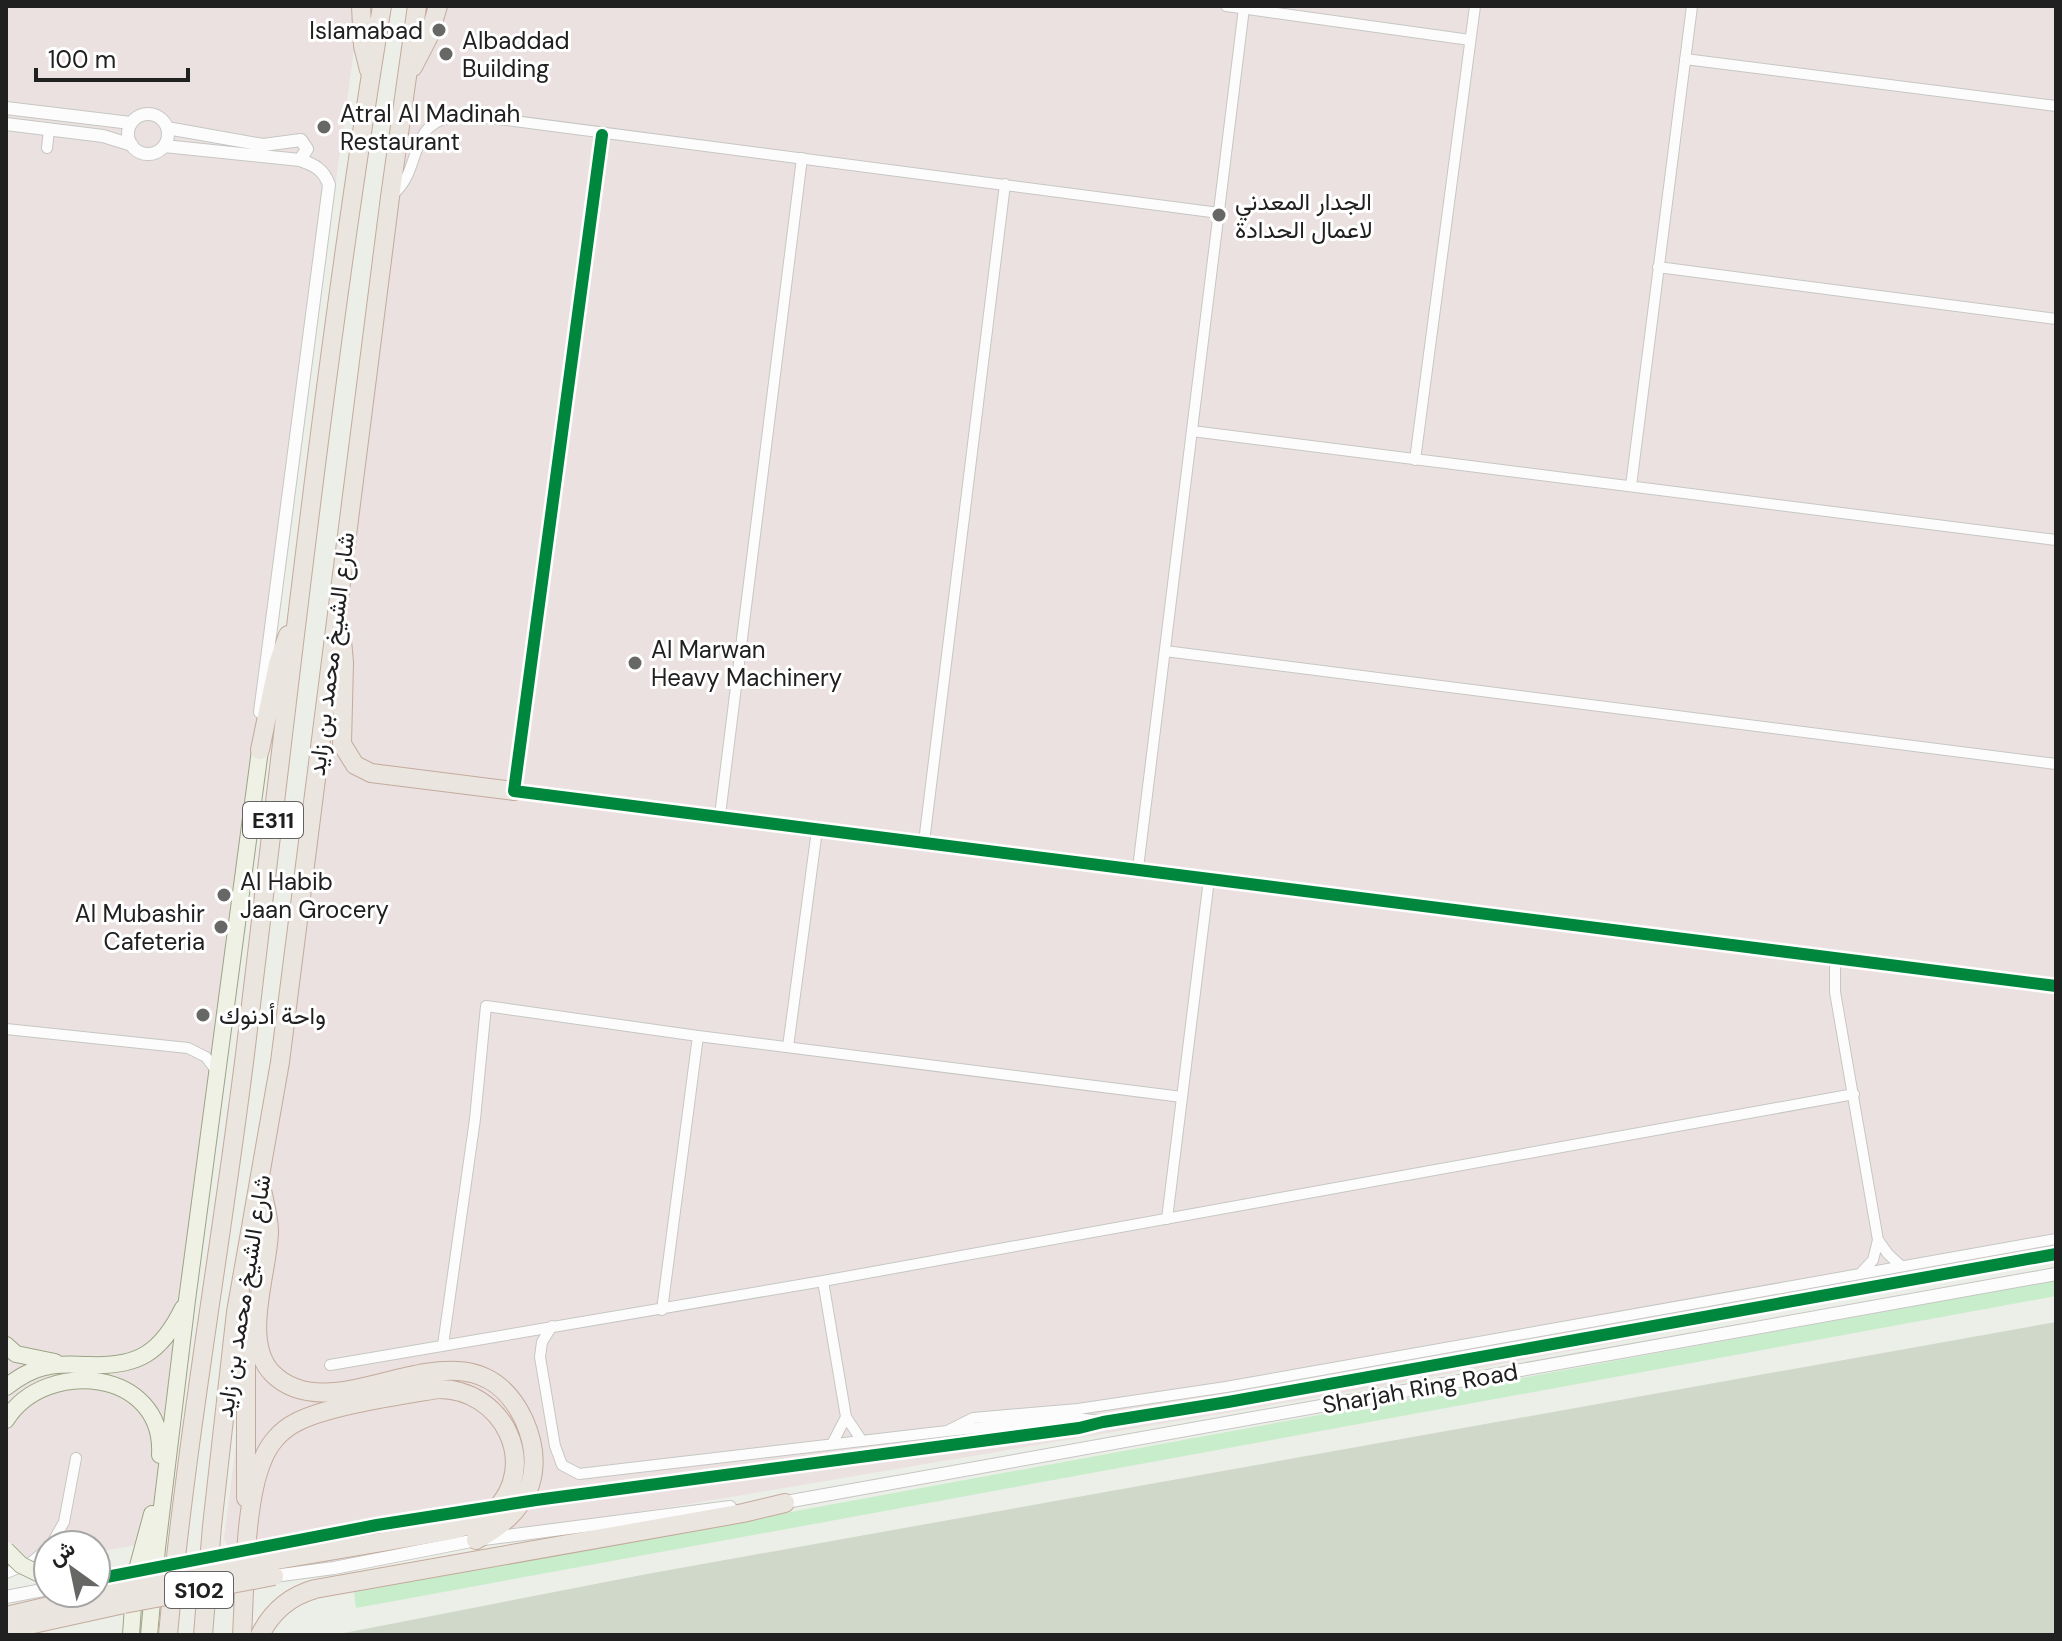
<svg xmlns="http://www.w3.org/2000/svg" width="2062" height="1641" font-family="'DM Sans',Vazirmatn,sans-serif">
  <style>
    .industrial { fill: #ebe1e0 }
    .construction { fill: #cfd8c9 }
    .grass { fill: #c7edcb }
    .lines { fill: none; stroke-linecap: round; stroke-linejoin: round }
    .minor-casing { stroke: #c6c7c4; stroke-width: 12 }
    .tertiary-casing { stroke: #c6c7c4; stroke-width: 14 }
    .primary-casing { stroke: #9aa584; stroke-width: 18 }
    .motorway-casing { stroke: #c4aa9c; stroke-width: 20 }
    .minor { stroke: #fcfcfc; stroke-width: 10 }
    .tertiary { stroke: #fcfcfc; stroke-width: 12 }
    .primary { stroke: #eff1e5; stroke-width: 16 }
    .motorway { stroke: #eae5df; stroke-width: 18 }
    .tertiary-bridge-casing { stroke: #c6c7c4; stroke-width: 14; stroke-linecap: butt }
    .primary-bridge-casing { stroke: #9aa584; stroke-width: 18; stroke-linecap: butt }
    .motorway-bridge-casing { stroke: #c4aa9c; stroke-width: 20; stroke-linecap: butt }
    .tertiary-bridge { stroke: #fcfcfc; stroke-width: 12 }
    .primary-bridge { stroke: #eff1e5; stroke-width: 16 }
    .motorway-bridge { stroke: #eae5df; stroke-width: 18 }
    .cycleway-casing { stroke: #fff; stroke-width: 17 }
    .cycleway { stroke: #00873e; stroke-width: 12 }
    .poi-dot { fill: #676866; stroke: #fff; stroke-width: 3 }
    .labels { text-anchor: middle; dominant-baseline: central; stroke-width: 6; stroke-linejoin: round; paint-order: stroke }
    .shield { fill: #fff; stroke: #636363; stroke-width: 2 }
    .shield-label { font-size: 22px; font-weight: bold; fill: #202020 }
    .poi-label { font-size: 24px; fill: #202020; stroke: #fff; text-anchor: start }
    .street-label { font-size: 24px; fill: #202020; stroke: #fff }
  </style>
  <rect width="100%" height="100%" fill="#eceee8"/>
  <path class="industrial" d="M6 6H360L149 1543 96 1552V1545H48V1561L6 1569Z
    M418 6H2056V1260L1372 1388 719 1499 244 1576 224 1539Z"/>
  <path class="construction" d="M2056 1322V1635H334L647 1574Z"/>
  <path class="grass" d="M2056 1280V1296L356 1608 354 1592Z"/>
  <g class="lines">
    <defs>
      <path id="minor" d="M1226 6 1470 40
        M1685 59 2056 106
        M602 135 514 791 2056 986
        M47 148 49 130
        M392 195C422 172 408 126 448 118 464 115 483 118 499 119L1219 213
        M1658 267 2056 319
        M1192 431 2056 540
        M1415 460 1475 6
        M1631 486 1692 6
        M1165 651 2056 764
        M720 815 802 158
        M924 842 1005 184
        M1138 868 1244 8
        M1835 958V992L1878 1240 1873 1260 1861 1273
        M6 1029 188 1048 206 1057 217 1072
        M788 1047 817 830
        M1167 1219 1209 879
        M1878 1240 1888 1254 1901 1266
        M823 1281 846 1417 862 1441
        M662 1310 698 1036
        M552 1326 542 1342 540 1357 555 1446 562 1465 579 1474 947 1431 1076 1418 1101 1421
        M443 1345 475 1119 486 1006 698 1036 1182 1097
        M330 1365 823 1281 1854 1094
        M947 1431 973 1418 1078 1409 1226 1387 2056 1239
        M832 1444 846 1417
        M51 1545 64 1522 76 1458
        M6 1573 29 1564 48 1548"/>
      <path id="tertiary" d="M6 108 131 123
        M128 134a20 20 0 1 1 40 0a20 20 0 1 1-40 0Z
        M6 124 103 136 132 145
        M167 128 263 145 301 140 307 149 300 160
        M164 146 300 160C315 165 324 170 329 185L260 712
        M921 1450 1079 1428 1103 1422 1228 1402 2056 1254
        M780 1503 2056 1274
        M274 1576 334 1568 476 1540 730 1507
        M6 1597 48 1589"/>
      <path id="primary" d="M6 1345 16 1354 55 1362
        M6 1387C18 1378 30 1370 45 1367 59 1363 74 1365 89 1365 138 1367 161 1353 183 1308
        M6 1420C45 1357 165 1369 160 1455
        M131 1635 135 1577 152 1514
        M149 1635 157 1548 187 1300 260 750"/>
      <path id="motorway" d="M361 6 363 46 369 70
        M413 67 429 36 438 6
        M341 630 344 662 342 744 355 765 371 773 514 791
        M260 750 278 664 288 635
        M262 1190C265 1204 269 1218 269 1232 268 1272 241 1341 272 1373 338 1440 469 1303 524 1420 533 1440 537 1463 530 1485 520 1512 501 1526 476 1540
        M239 1320 246 1353V1498
        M6 1616 122 1589
        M6 1630 124 1604
        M168 1635C186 1437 222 1243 246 1046 288 699 325 351 382 6
        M203 1635 212 1526 236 1312 280 1062 390 197 417 6
        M242 1635C245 1587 244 1502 263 1459 269 1444 281 1430 295 1423 325 1406 402 1395 438 1389 502 1388 542 1465 493 1512 482 1522 467 1525 453 1530L271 1561
        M260 1635C272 1611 290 1596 315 1589L743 1513 785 1503"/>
    </defs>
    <use href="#minor" class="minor-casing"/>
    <use href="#tertiary" class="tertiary-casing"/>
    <use href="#primary" class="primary-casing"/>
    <use href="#motorway" class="motorway-casing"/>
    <use href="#minor" class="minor"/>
    <use href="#tertiary" class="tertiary"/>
    <use href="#primary" class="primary"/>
    <use href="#motorway" class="motorway"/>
    <defs>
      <path id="tertiary-bridge" d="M96 1579 449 1513 921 1450"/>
      <path id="primary-bridge" d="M6 1550 21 1565 48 1578"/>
      <path id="motorway-bridge" d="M122 1589 271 1561
        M124 1604 274 1576"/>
    </defs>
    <use href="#tertiary-bridge" class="tertiary-bridge-casing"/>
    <use href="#primary-bridge" class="primary-bridge-casing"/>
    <use href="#motorway-bridge" class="motorway-bridge-casing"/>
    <use href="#tertiary-bridge" class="tertiary-bridge"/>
    <use href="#primary-bridge" class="primary-bridge"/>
    <use href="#motorway-bridge" class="motorway-bridge"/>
    <defs>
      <path id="cycleway" d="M602 135 514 791 2056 986
        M96 1579 377 1525 536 1500 1079 1428 1103 1422 1228 1402 2056 1254"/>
    </defs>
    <use href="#cycleway" class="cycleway-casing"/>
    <use href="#cycleway" class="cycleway"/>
  </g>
  <g class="poi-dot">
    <circle cx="439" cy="30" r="8"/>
    <circle cx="446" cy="54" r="8"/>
    <circle cx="324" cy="127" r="8"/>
    <circle cx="1219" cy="215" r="8"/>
    <circle cx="635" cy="663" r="8"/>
    <circle cx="224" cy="895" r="8"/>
    <circle cx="221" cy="927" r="8"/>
    <circle cx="203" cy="1015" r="8"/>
  </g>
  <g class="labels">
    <g class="shield">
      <rect x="243" y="802" width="60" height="36" rx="6"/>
      <rect x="165" y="1572" width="68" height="36" rx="6"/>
    </g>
    <g class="shield-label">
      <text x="273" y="820">E311</text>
      <text x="199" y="1590">S102</text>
    </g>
    <g class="poi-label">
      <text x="423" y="30" text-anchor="end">Islamabad</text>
      <text x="462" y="40">Albaddad<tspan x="462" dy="28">Building</tspan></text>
      <text x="340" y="113">Atral Al Madinah<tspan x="340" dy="28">Restaurant</tspan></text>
      <text x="1235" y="201">الجدار المعدني<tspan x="1235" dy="28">لاعمال الحدادة</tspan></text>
      <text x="651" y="649">Al Marwan<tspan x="651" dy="28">Heavy Machinery</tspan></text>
      <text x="240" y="881">Al Habib<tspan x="240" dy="28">Jaan Grocery</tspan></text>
      <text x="205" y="913" text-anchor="end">Al Mubashir<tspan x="205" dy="28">Cafeteria</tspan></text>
      <text x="219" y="1015">واحة أدنوك</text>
    </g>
    <g class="street-label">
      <text transform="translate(331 654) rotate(-83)">شارع الشيخ محمد بن زايد</text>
      <text transform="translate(243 1296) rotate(-81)">شارع الشيخ محمد بن زايد</text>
      <text transform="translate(1420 1388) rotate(-10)">Sharjah Ring Road</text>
    </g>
  </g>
  <rect width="2062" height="1641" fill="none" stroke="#202020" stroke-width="16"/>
  <g transform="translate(72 1569) rotate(327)"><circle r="38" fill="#ffffff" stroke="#a6a6a6" stroke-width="2"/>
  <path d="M0-6L14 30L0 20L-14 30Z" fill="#676866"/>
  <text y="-12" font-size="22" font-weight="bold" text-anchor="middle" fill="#202020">ش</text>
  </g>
  <path d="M36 68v12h152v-12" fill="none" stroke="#202020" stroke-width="4"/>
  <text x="48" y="68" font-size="24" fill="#202020" stroke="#ffffff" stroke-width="6" paint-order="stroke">100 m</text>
</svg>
